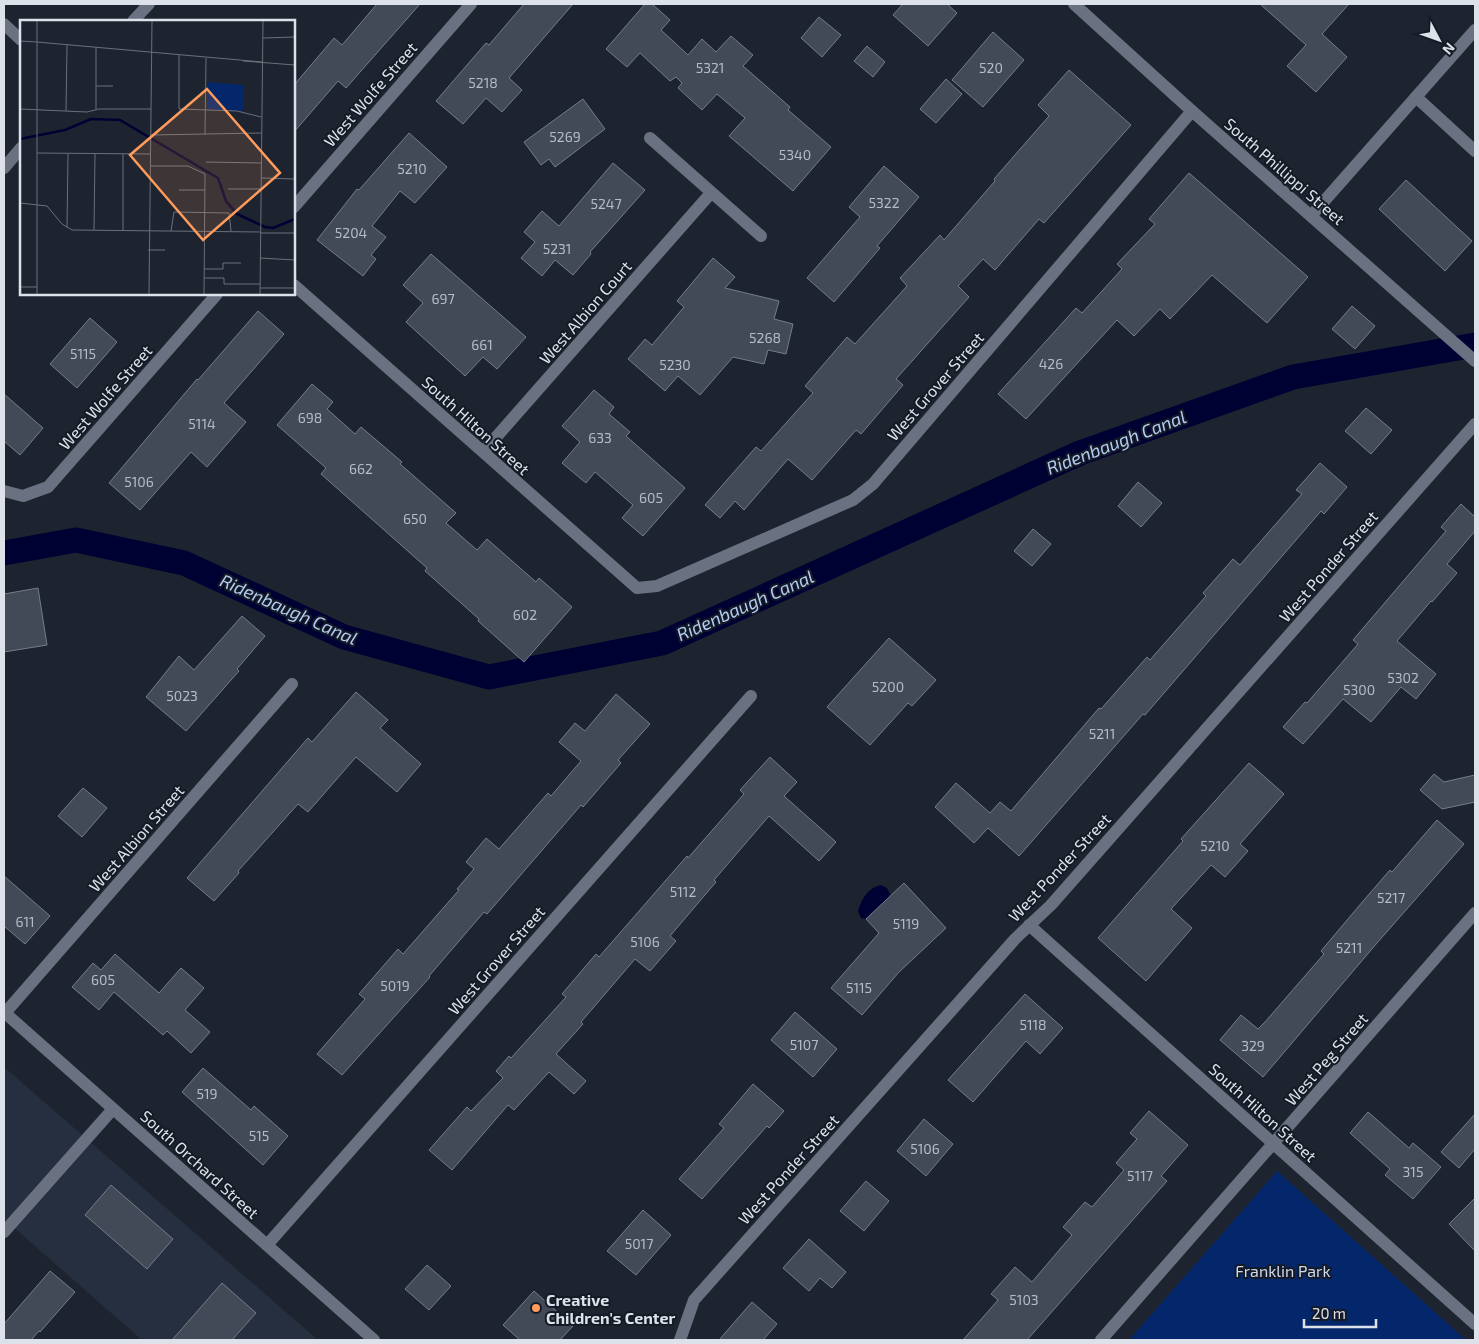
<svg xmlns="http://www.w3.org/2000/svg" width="1479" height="1344" font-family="'Exo 2',sans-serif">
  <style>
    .built { fill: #252f3f }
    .green { fill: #04276c }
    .water { fill: #000133 }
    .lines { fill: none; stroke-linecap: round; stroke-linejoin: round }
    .canal { stroke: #000133; stroke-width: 25 }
    .building { fill: #424a57; stroke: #757d8b }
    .service { stroke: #6a7281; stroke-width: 12 }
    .minor { stroke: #6a7281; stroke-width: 12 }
    .tertiary { stroke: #6a7281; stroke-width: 12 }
    .secondary { stroke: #6a7281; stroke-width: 12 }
    .poi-dot { fill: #ff9b5b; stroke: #141b26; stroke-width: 2 }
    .labels { text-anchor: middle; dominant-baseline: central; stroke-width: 4; stroke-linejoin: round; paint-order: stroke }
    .number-label { font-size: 14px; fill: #b6bcc5 }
    .street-label { font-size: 16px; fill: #dde2ea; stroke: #141b26 }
    .park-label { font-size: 16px; fill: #cdd9ee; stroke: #141b26 }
    .poi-label { font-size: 16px; font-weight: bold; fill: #dde2ea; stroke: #141b26; text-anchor: start }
    .water-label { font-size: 18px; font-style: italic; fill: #b4cbf4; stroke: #141b26 }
    .inset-river { fill: none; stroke: #000133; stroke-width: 2.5 }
    .inset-road { fill: none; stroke: #6a707a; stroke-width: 1 }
    .view { fill: #ff9b5b; fill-opacity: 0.15; stroke: #ff9b5b; stroke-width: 2.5 }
    .inset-edge { fill: none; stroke: #dde2ea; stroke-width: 2.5 }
  </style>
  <rect width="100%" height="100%" fill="#1d2430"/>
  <path class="built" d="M4 1067 318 1340H142L4 1219Z"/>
  <path class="green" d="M1277 1171 1466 1340H1129Z"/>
  <path class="water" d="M881 885 887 888 892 898 868 920 861 918 858 911C862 898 868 888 881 885Z"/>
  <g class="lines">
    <path class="canal" d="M4 553 76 540 184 563 344 637 489 677 662 643 1080 453 1293 377 1475 345"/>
  </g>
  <path class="building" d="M377 4H420L346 88 338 81 294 132V85L334 38 342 45Z
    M524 4H573L509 78 522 90 502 112 486 98 463 124 436 101 486 43 489 45Z
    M645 4H652L670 20 661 30 688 55 702 39 716 52 731 36 753 55 743 66 790 107 788 110 831 147 793 191 729 136 745 118 717 94 702 110 678 88 682 83 676 77 670 81 640 53 627 67 606 49Z
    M903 4H947L957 13 928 46 893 15Z
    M1260 4H1349L1322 34 1347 57 1316 92 1287 66 1306 45Z
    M819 17 841 35 822 57 801 38Z
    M993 32 1024 60 983 107 952 80Z
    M867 46 885 62 873 77 854 61Z
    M1069 70 1131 125 1044 223 1039 219 995 270 983 259 958 286 969 297 896 379 903 385 861 434 856 430 812 480 788 459 744 510 735 501 720 518 705 505 756 447 761 451 813 393 805 386 847 337 855 344 907 286 900 278 940 235 944 240 995 181 994 179 1049 116 1038 105Z
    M946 79 962 94 936 123 920 109Z
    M583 99 605 129 555 167 549 159 541 165 524 142Z
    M409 133 447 167 415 203 400 191 372 226 386 237 371 255 376 259 363 276 317 240 357 189 359 190Z
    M613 163 645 190 590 252 591 254 573 275 555 260 542 276 521 258 535 242 524 232 542 211 559 226Z
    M884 166 919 197 877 246 880 248 834 302 807 278 860 217 849 207Z
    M1189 173 1308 277 1267 323 1212 275 1170 319 1160 309 1134 336 1117 320 1026 419 998 394 1076 308 1082 313 1122 269 1117 264 1155 224 1149 219Z
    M1406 180 1472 241 1445 271 1379 209Z
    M431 254 526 337 497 369 483 357 465 376 406 322 423 303 403 285Z
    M713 258 735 277 725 288 779 301 774 319 793 324 786 354 768 350 764 364 733 357 700 395 678 376 665 391 628 359 645 339 652 345 684 307 677 301Z
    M1352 306 1375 326 1355 349 1332 329Z
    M258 311 284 334 224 403 246 422 207 467 191 452 140 510 109 483 197 379 198 380Z
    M90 318 117 342 77 388 50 364Z
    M312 384 333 402 327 409 355 434 361 427 402 462 400 464 456 513 446 523 477 550 487 539 536 582 539 578 572 607 524 662 478 621 479 619 425 571 427 568 321 474 326 468 277 425Z
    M594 390 614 407 609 414 630 432 626 436 685 488 643 536 622 518 633 505 595 472 586 483 562 463 580 442 562 426Z
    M4 394 43 428 20 455 4 441Z
    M1366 408 1392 430 1371 454 1345 431Z
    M1320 463 1347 487 1324 514 1321 511 1145 715 1143 714 1019 856 988 828 974 843 935 807 956 783 990 813 1000 802 1011 811 1099 708 1101 709 1147 657 1150 660 1206 596 1203 593 1233 559 1240 565 1302 494 1296 490Z
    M1138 482 1162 503 1141 527 1118 506Z
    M1461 504 1475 517V531L1447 564 1457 573 1432 602 1431 601 1397 641 1436 674 1416 699 1401 687 1371 722 1343 699 1303 744 1283 727 1305 702 1307 703 1358 644 1353 640 1446 531 1441 527Z
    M1033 529 1051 544 1032 566 1014 551Z
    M38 588 47 645 4 652V594Z
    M242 616 265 636 237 669 239 671 186 731 146 697 179 656 194 670Z
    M889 638 936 680 912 706 908 703 870 745 827 707Z
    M356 692 388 720 380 728 421 764 397 792 356 757 308 812 298 804 238 871 239 873 214 901 187 878 308 738 312 742Z
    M616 694 650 724 618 760 621 763 583 807 581 805 487 914 484 912 429 976 430 977 342 1075 317 1054 365 999 359 994 398 949 403 954 459 890 457 889 474 869 466 862 486 838 499 849 548 793 551 796 581 761 559 742 575 723 585 731Z
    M770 757 797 782 784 796 836 842 819 861 769 816 714 880 716 882 670 936 676 941 650 971 635 959 581 1022 583 1024 556 1054 586 1081 574 1094 549 1072 514 1110 508 1105 452 1170 429 1150 467 1107 471 1111 503 1078 496 1071 509 1056 511 1058 566 997 562 994 596 954 599 957 687 856 688 858 744 794 740 790Z
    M1249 763 1284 794 1240 844 1248 851 1225 877 1211 865 1171 909 1192 928 1146 981 1098 938 1183 841 1181 839Z
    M1434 774 1444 782 1475 775V802L1442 809 1420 790Z
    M83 788 107 808 82 837 58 816Z
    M1437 820 1464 844 1377 943 1263 1077 1220 1040 1241 1015 1258 1029 1265 1022 1324 954 1321 951 1364 900 1390 870 1392 872Z
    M4 876 50 916 25 944 4 926Z
    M904 883 946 928 899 972 862 1015 831 988 879 933 866 919Z
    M115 954 159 993 181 968 204 988 185 1010 210 1032 191 1053 167 1031 163 1035 114 992 99 1010 72 987 93 963 101 970Z
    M1025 994 1063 1028 1040 1054 1026 1041 973 1102 948 1080Z
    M795 1012 837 1049 813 1077 771 1040Z
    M203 1068 251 1110 254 1106 288 1136 263 1165 182 1092Z
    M753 1084 784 1111 769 1128 767 1126 702 1199 679 1179 724 1128 719 1124Z
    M1149 1111 1188 1145 1161 1176 1167 1181 1027 1340H963L998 1300 991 1294 1015 1267 1032 1282 1072 1235 1063 1227 1085 1202 1092 1207 1124 1170 1116 1163 1137 1139 1130 1133Z
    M1368 1112 1409 1148 1413 1143 1441 1167 1413 1199 1385 1175 1390 1169 1350 1133Z
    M1475 1114V1149L1459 1168 1441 1152Z
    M924 1119 953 1144 926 1176 897 1151Z
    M866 1181 889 1201 864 1231 840 1211Z
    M111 1185 173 1239 147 1269 85 1215Z
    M1475 1198V1251L1449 1224Z
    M643 1210 671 1235 636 1275 607 1251Z
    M809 1239 846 1272 832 1288 820 1278 809 1291 783 1268Z
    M427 1265 451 1286 429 1310 405 1289Z
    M50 1271 75 1292 40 1332 39 1331 31 1340H4V1324Z
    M222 1283 256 1313 232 1340H172Z
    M534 1291 573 1326 560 1340H520L503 1325Z
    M752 1302 777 1324 763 1340H719Z"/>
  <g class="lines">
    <path class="service" d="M1416 97 1475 151"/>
    <path class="minor" d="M133 21 149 4
      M4 24 21 40
      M650 138 761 236
      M4 168 21 148
      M294 207 471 4
      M1311 216 1475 30
      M294 285 637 588 657 586 853 500 873 484 1192 111
      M483 452 711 193
      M4 491 23 496 48 487 217 294
      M1029 925 1475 1324
      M5 1013 292 684
      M4 1232 113 1109
      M267 1245 751 696
      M680 1340 694 1300 1015 939 1051 905 1475 424
      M1101 1340 1475 913"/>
    <path class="tertiary" d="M1074 4 1192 111 1475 361"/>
    <path class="secondary" d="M4 1012 374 1340"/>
  </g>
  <circle class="poi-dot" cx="536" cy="1308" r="5"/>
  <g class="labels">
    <g class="number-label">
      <text x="710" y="67">5321</text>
      <text x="991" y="67">520</text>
      <text x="483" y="82">5218</text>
      <text x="565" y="136">5269</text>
      <text x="795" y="154">5340</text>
      <text x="412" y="168">5210</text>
      <text x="884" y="202">5322</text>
      <text x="606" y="203">5247</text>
      <text x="351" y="232">5204</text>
      <text x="557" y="248">5231</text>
      <text x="443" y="298">697</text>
      <text x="765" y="337">5268</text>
      <text x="482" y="344">661</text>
      <text x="83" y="353">5115</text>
      <text x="1051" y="363">426</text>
      <text x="675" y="364">5230</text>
      <text x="310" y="417">698</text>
      <text x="202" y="423">5114</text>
      <text x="600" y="437">633</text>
      <text x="361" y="468">662</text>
      <text x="139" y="481">5106</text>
      <text x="651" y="497">605</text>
      <text x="415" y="518">650</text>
      <text x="525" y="614">602</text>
      <text x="1403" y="677">5302</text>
      <text x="888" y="686">5200</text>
      <text x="1359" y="689">5300</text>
      <text x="182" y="695">5023</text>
      <text x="1102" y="733">5211</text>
      <text x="1215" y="845">5210</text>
      <text x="683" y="891">5112</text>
      <text x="1391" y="897">5217</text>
      <text x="25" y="921">611</text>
      <text x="906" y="923">5119</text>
      <text x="645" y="941">5106</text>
      <text x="1349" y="947">5211</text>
      <text x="103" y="979">605</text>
      <text x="395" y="985">5019</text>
      <text x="859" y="987">5115</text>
      <text x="1033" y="1024">5118</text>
      <text x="804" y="1044">5107</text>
      <text x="1253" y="1045">329</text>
      <text x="207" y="1093">519</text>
      <text x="259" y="1135">515</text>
      <text x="925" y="1148">5106</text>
      <text x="1413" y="1171">315</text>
      <text x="1140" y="1175">5117</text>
      <text x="639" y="1243">5017</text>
      <text x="1024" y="1299">5103</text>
    </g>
    <g class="street-label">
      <text transform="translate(370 94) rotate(-49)">West Wolfe Street</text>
      <text transform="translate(1285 171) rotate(41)">South Phillippi Street</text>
      <text transform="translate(585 312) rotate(-49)">West Albion Court</text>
      <text transform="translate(935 386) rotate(-49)">West Grover Street</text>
      <text transform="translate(105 397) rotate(-49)">West Wolfe Street</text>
      <text transform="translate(476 425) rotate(42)">South Hilton Street</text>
      <text transform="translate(1328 566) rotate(-49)">West Ponder Street</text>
      <text transform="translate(136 838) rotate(-49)">West Albion Street</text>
      <text transform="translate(1059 867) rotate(-47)">West Ponder Street</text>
      <text transform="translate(496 960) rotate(-49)">West Grover Street</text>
      <text transform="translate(1326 1059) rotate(-49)">West Peg Street</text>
      <text transform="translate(1263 1112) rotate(42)">South Hilton Street</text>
      <text transform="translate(200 1164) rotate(42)">South Orchard Street</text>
      <text transform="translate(788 1169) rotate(-48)">West Ponder Street</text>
    </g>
    <g class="park-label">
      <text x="1283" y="1270">Franklin Park</text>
    </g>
    <g class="poi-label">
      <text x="546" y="1299">Creative<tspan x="546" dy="18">Children's Center</tspan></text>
    </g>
    <g class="water-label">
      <text transform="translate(1116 442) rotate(-21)">Ridenbaugh Canal</text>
      <text transform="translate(745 605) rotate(-24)">Ridenbaugh Canal</text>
      <text transform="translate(289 609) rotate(24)">Ridenbaugh Canal</text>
    </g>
  </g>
  <g transform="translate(20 20)">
    <rect width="275" height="275" fill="#1d2430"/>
    <path d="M187 62 224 65 223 91 187 89Z" fill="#04276c"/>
    <path class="inset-river" d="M0 119 45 110 71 99 100 100 198 158 206 181 217 194 245 207 253 208 275 199"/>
    <path class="inset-road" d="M243 18 275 17M0 21 17 22M17 22 242 42M159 35V89L217 91 241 97M223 41 275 45M76 66H93M0 89 67 92 79 89H131M76 89V27M46 91 47 25M131 115 241 113M185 115 186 38M17 133 131 134M186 142 241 143M131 146H168L185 154 184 275M241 158 275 159M208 169H241M159 170H185M0 183 27 186 42 204 52 210 240 212M47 208 48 134M74 210 75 134M103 211V134M151 211 154 192 209 193 211 211M241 213H275M128 230H145M240 238 275 240M184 249H203V243H221M184 258H204V264H240M0 267H17M240 268H275M17 275V0M129 275 132 0M240 275 243 0"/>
    <path class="view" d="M187 69 260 153 183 220 110 135Z"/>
    <rect width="275" height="275" class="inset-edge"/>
  </g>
  <rect width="1479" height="1344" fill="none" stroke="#dde2ea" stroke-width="10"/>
  <g transform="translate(1439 40) rotate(131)" stroke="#141b26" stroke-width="4" paint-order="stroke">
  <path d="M0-4L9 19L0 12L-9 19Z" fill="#dde2ea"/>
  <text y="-8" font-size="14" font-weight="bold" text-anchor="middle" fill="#dde2ea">N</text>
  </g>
  <path d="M1304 1319v8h72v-8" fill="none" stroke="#dde2ea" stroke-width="2.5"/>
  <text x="1312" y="1319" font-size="15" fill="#dde2ea" stroke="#141b26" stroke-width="4" paint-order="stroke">20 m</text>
</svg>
